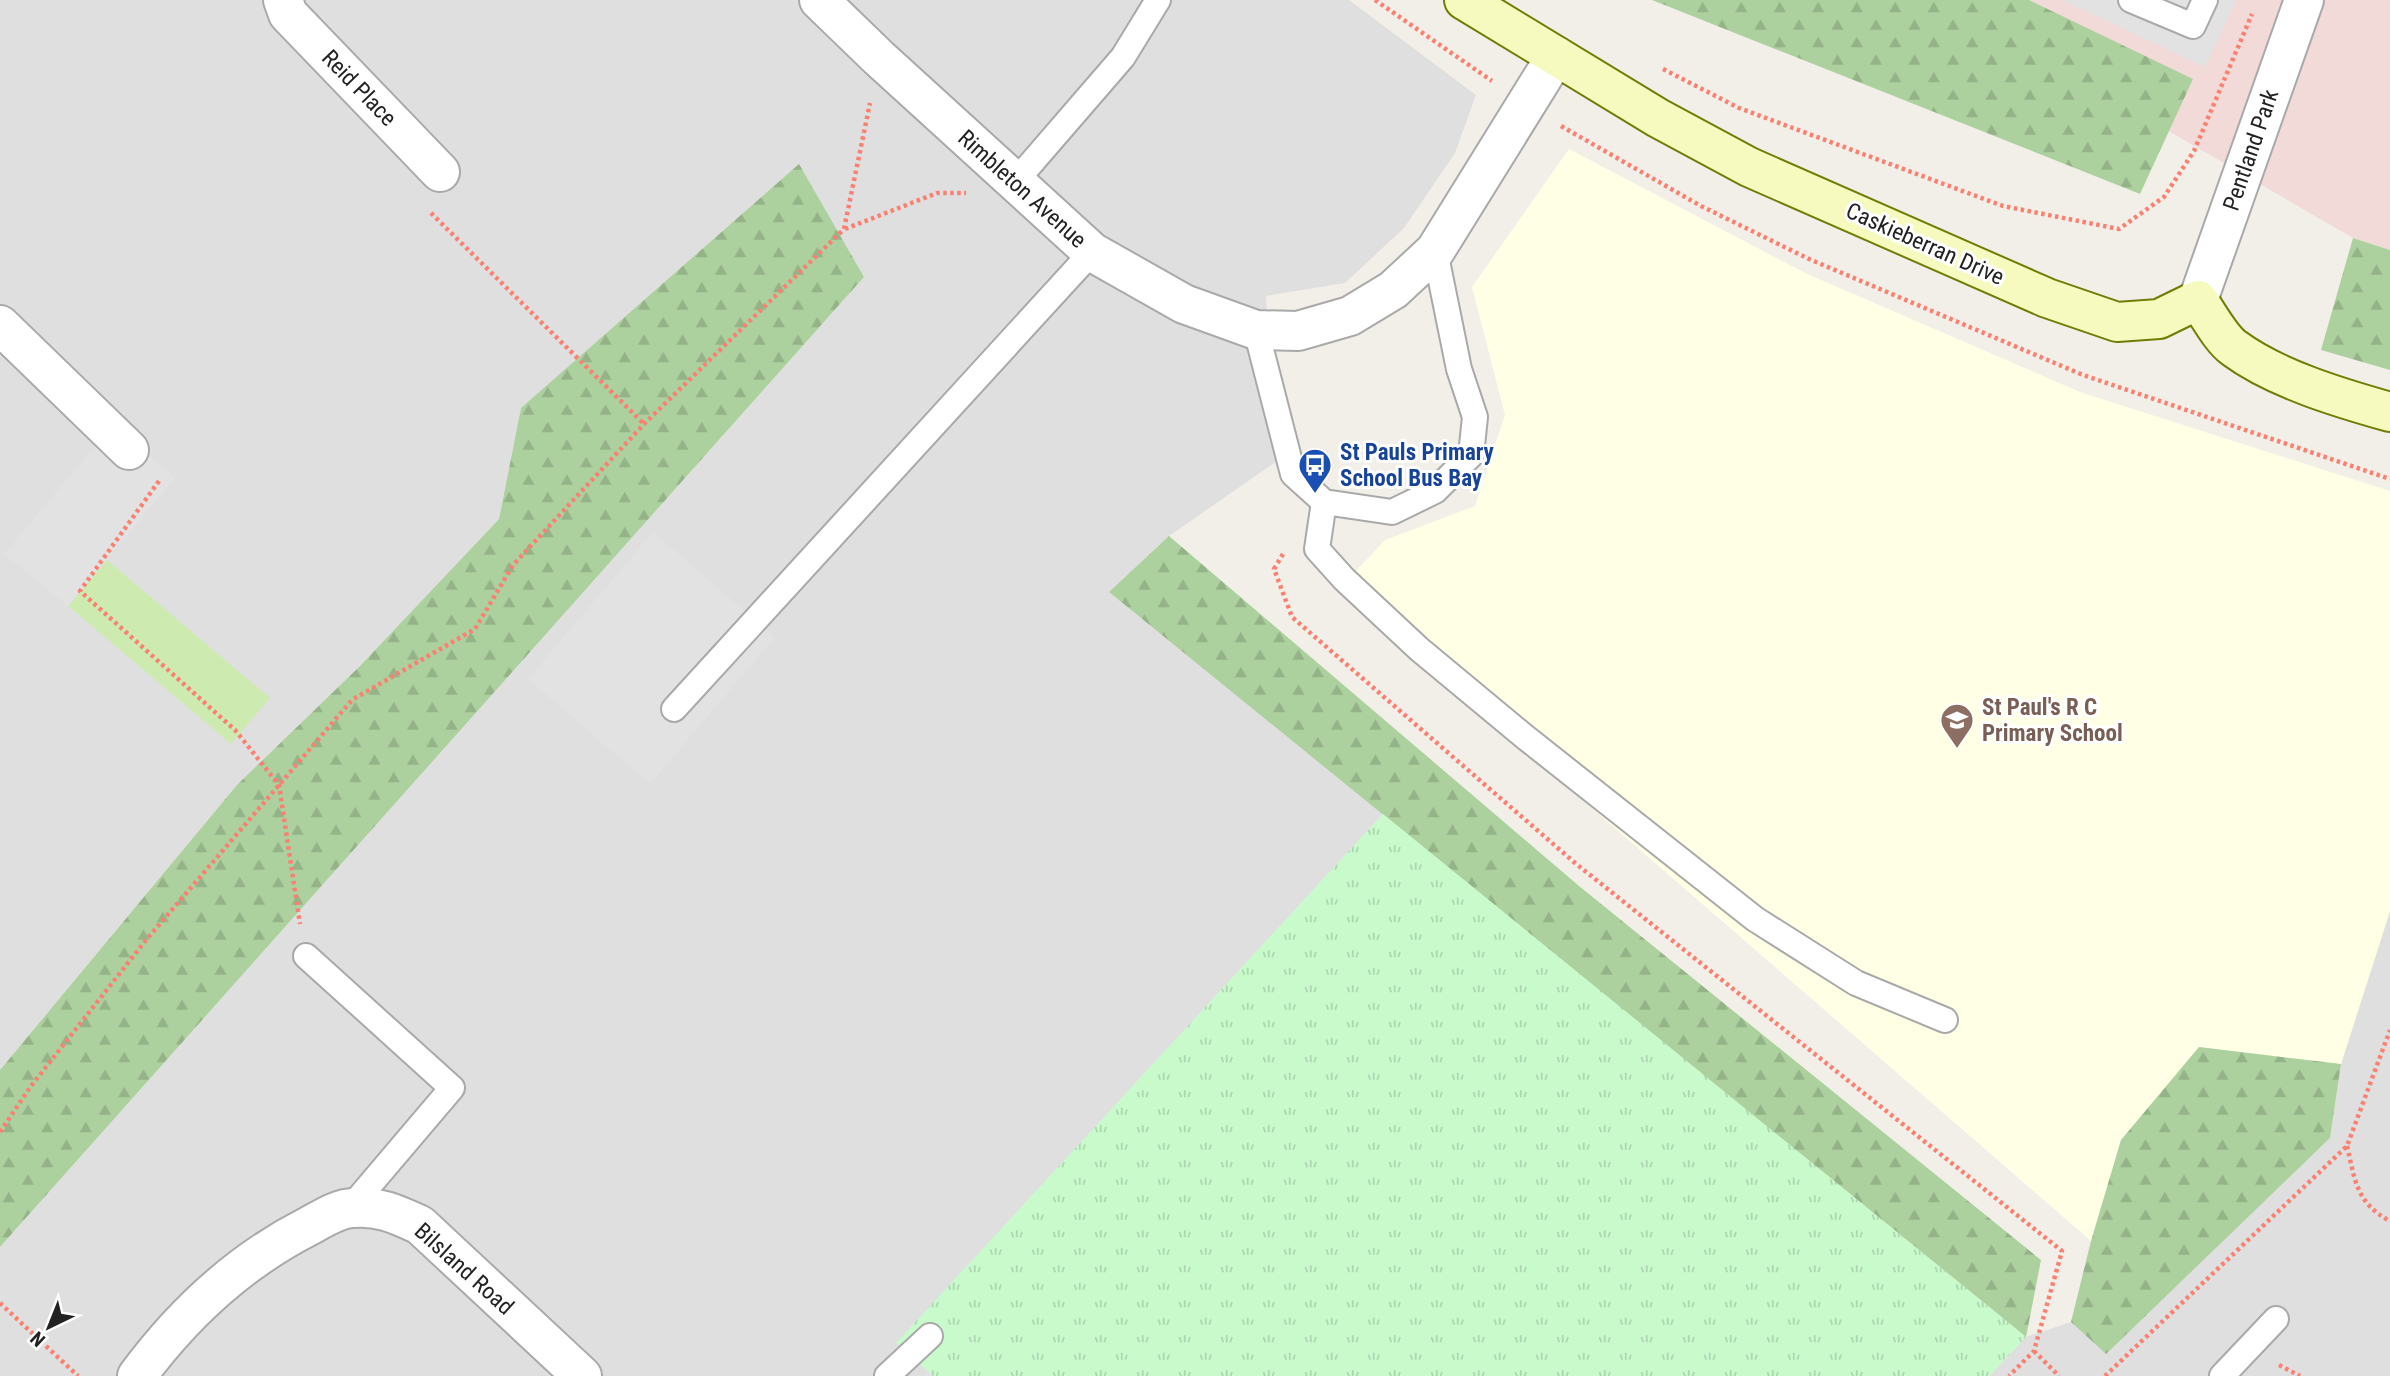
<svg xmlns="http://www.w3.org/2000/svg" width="2390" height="1376" font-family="'Roboto Condensed',sans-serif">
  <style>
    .residential { fill: #e0dfdf }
    .commercial { fill: #f2dad9 }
    .education { fill: #ffffe5 }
    .grass { fill: #cdebb0 }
    .forest { fill: url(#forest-firs) }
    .park { fill: url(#park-tufts) }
    .parking { fill: #e2e2e2 }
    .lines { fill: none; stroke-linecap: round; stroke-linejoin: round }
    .lane-casing { stroke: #a9a9a9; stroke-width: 28 }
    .street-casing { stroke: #a9a9a9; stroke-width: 42 }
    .secondary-casing { stroke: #707d05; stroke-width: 42 }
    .path { stroke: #fa8072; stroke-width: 4.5; stroke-dasharray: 3.5 3.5; stroke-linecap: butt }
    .lane { stroke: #fff; stroke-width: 24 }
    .street { stroke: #fff; stroke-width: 38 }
    .secondary { stroke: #f7fabf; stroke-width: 38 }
    .labels { text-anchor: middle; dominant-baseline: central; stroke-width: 6; stroke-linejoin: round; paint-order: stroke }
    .street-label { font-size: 23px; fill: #222; stroke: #fff }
    .transit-label { font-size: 23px; font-weight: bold; fill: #164399; stroke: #fff; text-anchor: start }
    .education-label { font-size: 23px; font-weight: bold; fill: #785e54; stroke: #fff; text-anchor: start }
  </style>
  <defs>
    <pattern id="forest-firs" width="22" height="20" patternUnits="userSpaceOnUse" patternTransform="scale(1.75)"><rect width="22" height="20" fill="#add19e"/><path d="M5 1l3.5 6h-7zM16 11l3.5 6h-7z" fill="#95b388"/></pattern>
    <pattern id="park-tufts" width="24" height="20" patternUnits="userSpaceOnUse" patternTransform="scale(1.75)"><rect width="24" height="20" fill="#c8facc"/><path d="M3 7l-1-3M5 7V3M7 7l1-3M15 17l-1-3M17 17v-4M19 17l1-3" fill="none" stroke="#acd6af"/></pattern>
  </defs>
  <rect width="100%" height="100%" fill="#f2efe9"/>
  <path class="residential" d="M0 0H1349L1476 95 1455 153 1404 228 1345 283 1266 296 1277 461 1169 536 1109 592 1383 814 897 1343 933 1376H0V1247L864 277 521 408 499 519 359 667 224 801 0 1070Z
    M2390 911V1376H1989L2026 1337 2071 1322 2106 1353 2330 1138 2341 1064Z"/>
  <path class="commercial" d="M1942 0H2390V250L2353 238Z"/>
  <path class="education" d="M1569 149 1805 273 2080 392 2390 491V911L2341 1064 2199 1047 2121 1140 2091 1241 1339 589 1385 540 1475 506 1505 415 1472 287Z"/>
  <path class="grass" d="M107 560 270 698 231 744 68 606Z"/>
  <path class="forest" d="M1652 0H2029L2193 79 2140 194Z
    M799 164 864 277 0 1247V1070L237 785 359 667 499 519 521 408Z
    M2353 238 2390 250V370L2321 350Z
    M1169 536 1579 886 2041 1260 2026 1337 1109 592Z
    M2199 1047 2341 1064 2330 1138 2106 1354 2071 1322 2091 1241 2121 1140Z"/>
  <path class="park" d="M1383 814 2026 1337 1989 1376H933L896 1343Z"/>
  <path class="parking" d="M2062 0H2236L2205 67Z
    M112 426 175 478 68 606 4 554Z
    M653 532 775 637 650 784 528 679Z"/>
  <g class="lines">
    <defs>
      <path id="lane" d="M2131 0 2193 26 2205 0
        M1015 182 1123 57 1158 0
        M1256 330 1293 474 1324 502 1392 512 1435 491 1471 455 1475 417 1459 369 1435 251
        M1324 502 1317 549 1344 579 1419 649 1525 737 1755 919 1856 983 1945 1020
        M674 709 1092 252
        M306 956 452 1088 351 1207
        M887 1376 930 1336
        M2222 1376 2276 1319"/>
      <path id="street" d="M283 0 288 14 440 172
        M819 0 879 58 1092 252 1184 304 1256 330 1298 331 1350 316 1393 290 1435 251 1556 56
        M2198 300 2304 0
        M0 325 129 450
        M137 1376C183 1314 240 1261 309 1226 322 1219 339 1208 353 1208 380 1206 396 1214 420 1225L582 1376"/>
      <path id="secondary" d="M1464 0 1658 118 1749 167 2047 298 2117 322 2159 319 2198 300C2208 314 2221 339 2234 348 2276 379 2340 398 2390 412"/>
    </defs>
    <use href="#lane" class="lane-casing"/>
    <use href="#street" class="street-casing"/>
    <use href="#secondary" class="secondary-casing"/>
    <path class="path" d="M1375 0 1492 81
      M1663 69 1739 108 2003 206 2119 229 2164 197 2194 151 2252 14
      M1561 126 1701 206 1809 259 2083 375 2390 479
      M431 213 644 424
      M845 229 937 193H966
      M159 481 80 591 235 730 279 785 300 924
      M1283 554 1274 569 1292 617 1575 863 2062 1251 2034 1351 2009 1376
      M0 1132 31 1086 146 940 352 700 475 629 513 565 644 424 844 229 870 103
      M2347 1146C2355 1180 2356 1203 2390 1221
      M0 1303 78 1376
      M2034 1351 2059 1376
      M2279 1365 2300 1376
      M2105 1376 2347 1146 2390 1030"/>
    <use href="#lane" class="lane"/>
    <use href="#street" class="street"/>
    <use href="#secondary" class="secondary"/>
  </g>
  <defs>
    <symbol id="bus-pin" viewBox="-11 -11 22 30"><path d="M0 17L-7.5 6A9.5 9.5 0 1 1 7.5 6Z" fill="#1a4fb4" stroke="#fff"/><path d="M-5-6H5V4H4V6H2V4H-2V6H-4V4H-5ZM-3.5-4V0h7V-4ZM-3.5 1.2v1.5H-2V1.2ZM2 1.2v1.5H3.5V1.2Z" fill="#fff"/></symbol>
    <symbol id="school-pin" viewBox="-11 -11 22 30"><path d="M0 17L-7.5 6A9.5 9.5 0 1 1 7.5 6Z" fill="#8d6e63" stroke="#fff"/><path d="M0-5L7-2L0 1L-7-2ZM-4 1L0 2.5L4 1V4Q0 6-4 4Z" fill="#fff"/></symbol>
  </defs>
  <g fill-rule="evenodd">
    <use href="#bus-pin" x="1296" y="446" width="38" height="52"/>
    <use href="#school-pin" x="1938" y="701" width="38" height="52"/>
  </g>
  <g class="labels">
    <g class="street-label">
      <text transform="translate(359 88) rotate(46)">Reid Place</text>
      <text transform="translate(2251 150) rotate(-71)">Pentland Park</text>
      <text transform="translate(1022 189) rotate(42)">Rimbleton Avenue</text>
      <text transform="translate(1925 244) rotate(24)">Caskieberran Drive</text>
      <text transform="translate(464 1269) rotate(42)">Bilsland Road</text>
    </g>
    <g class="transit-label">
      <text x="1340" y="452">St Pauls Primary<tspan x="1340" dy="26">School Bus Bay</tspan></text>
    </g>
    <g class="education-label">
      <text x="1982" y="707">St Paul's R C<tspan x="1982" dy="26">Primary School</tspan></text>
    </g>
  </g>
  <g transform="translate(49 1327) rotate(223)" stroke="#ffffff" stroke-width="5" paint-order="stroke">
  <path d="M0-5L12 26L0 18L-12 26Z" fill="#222222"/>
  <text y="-10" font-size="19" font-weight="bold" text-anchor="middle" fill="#222222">N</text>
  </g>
</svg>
